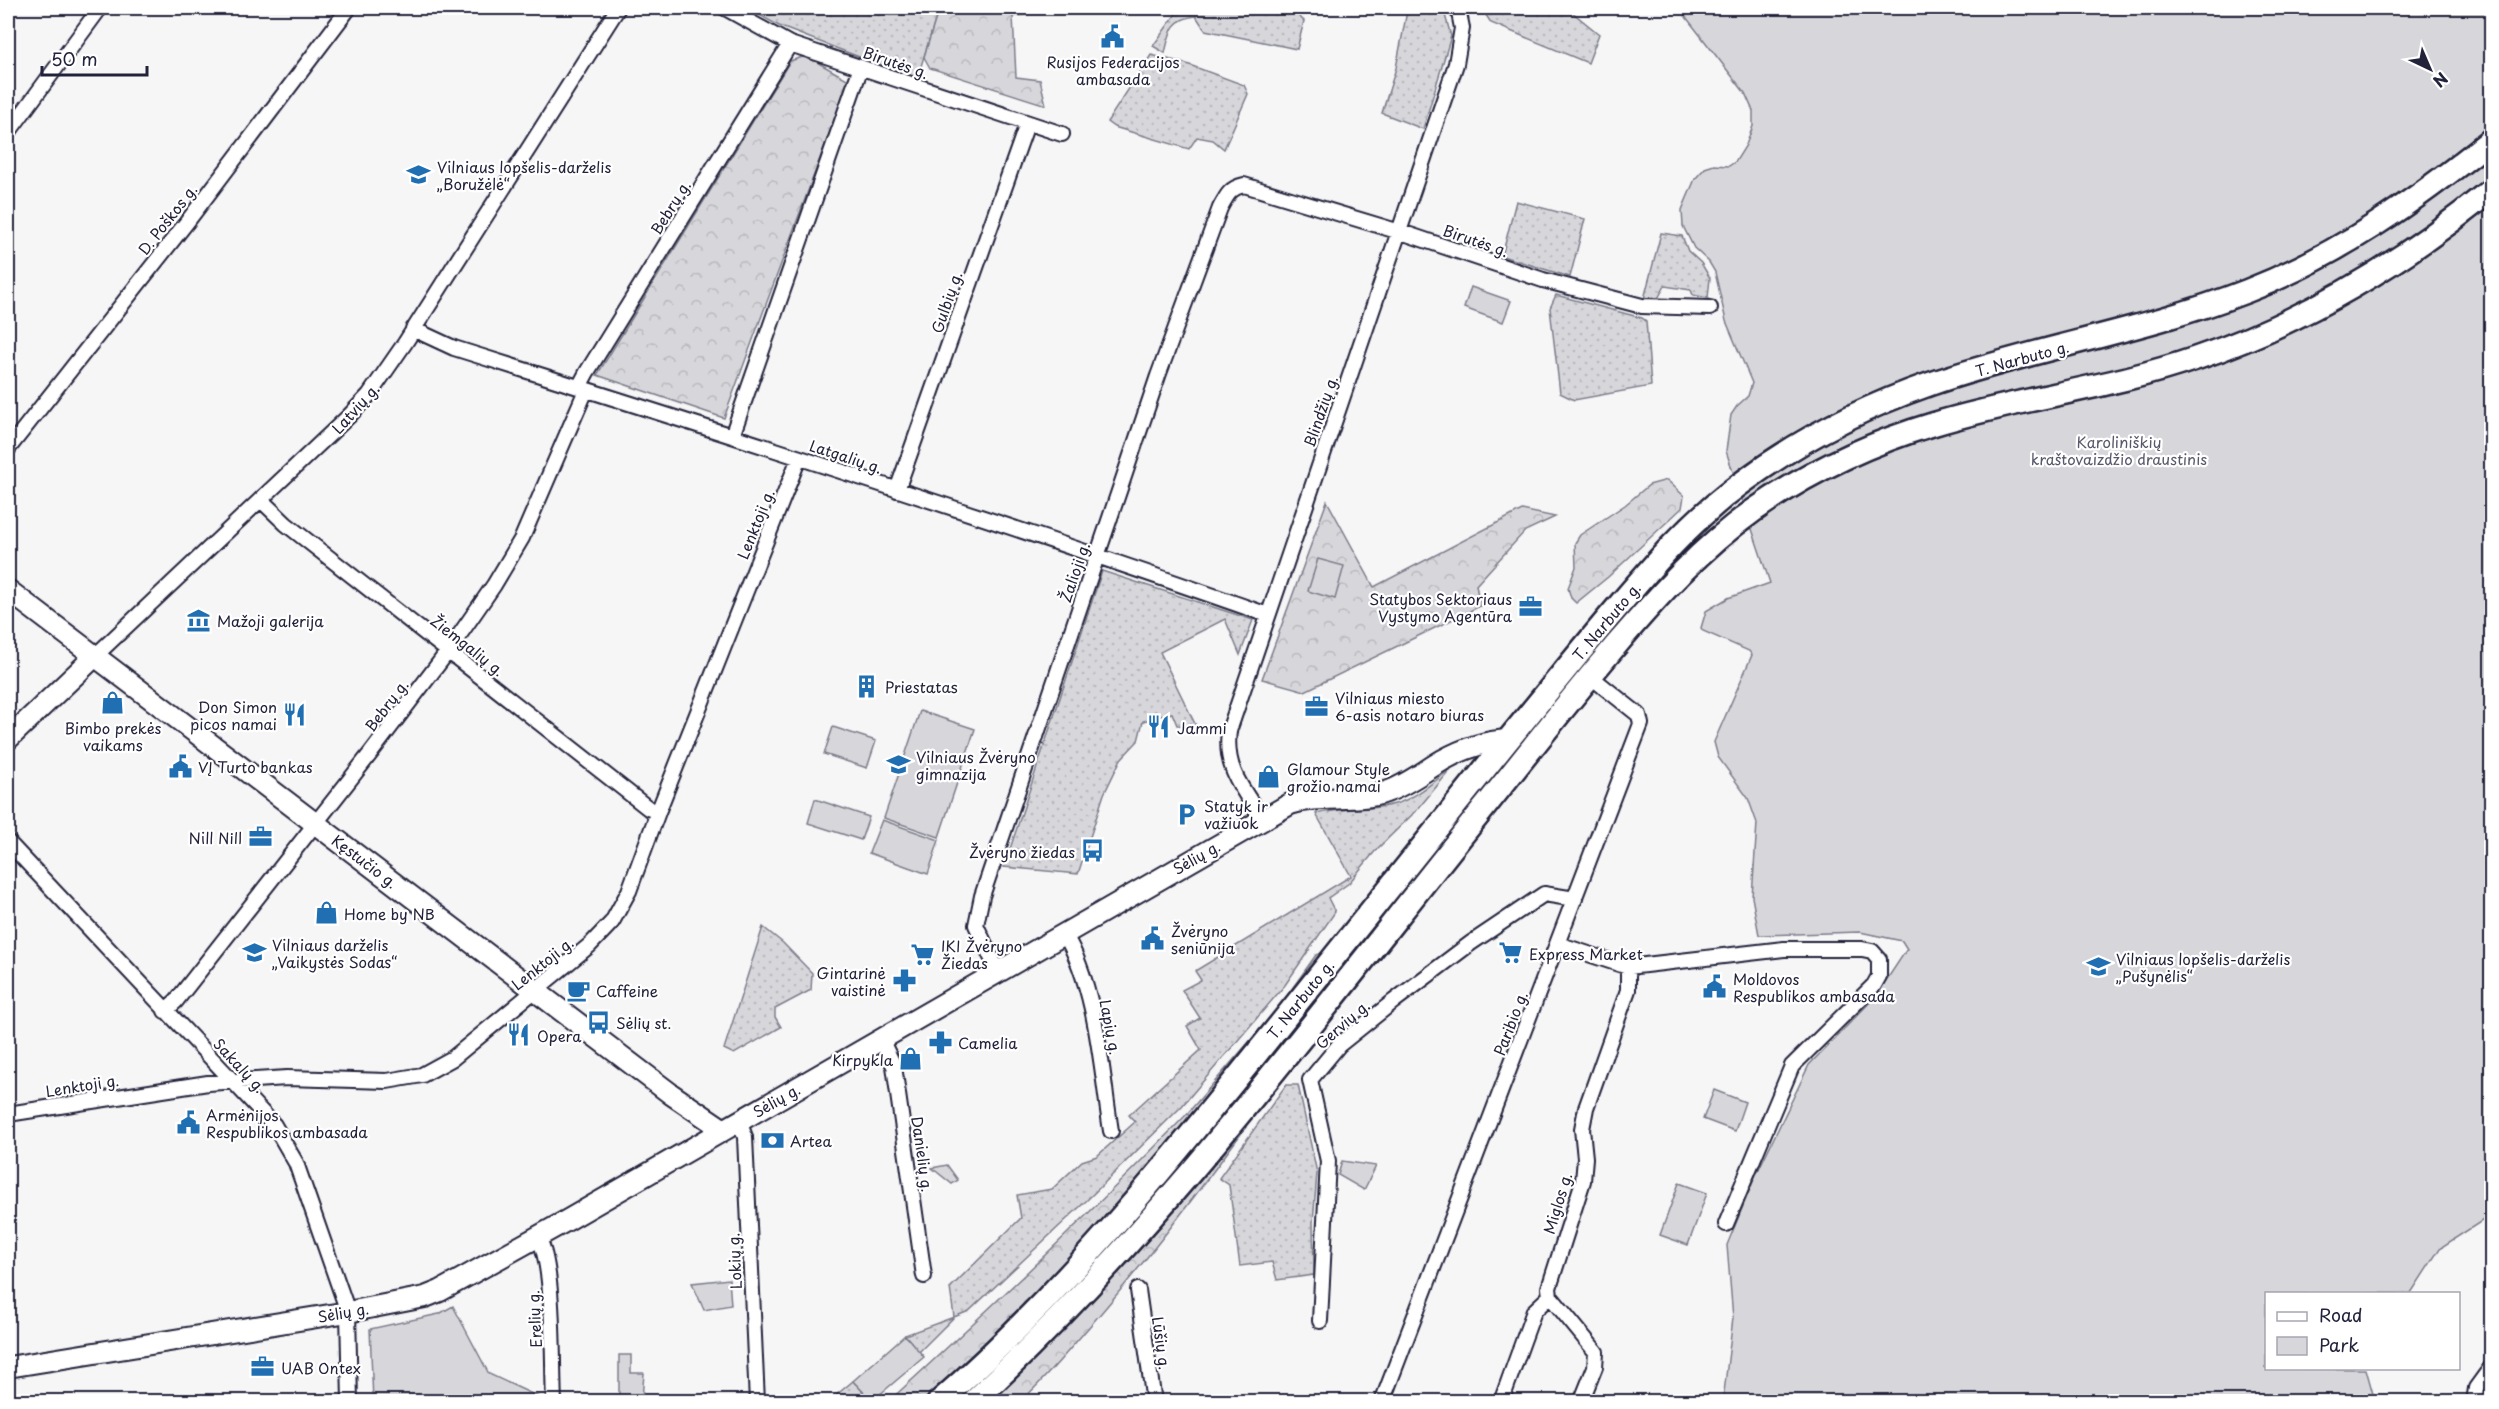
<svg xmlns="http://www.w3.org/2000/svg" width="2499" height="1409" font-family="'Playpen Sans',sans-serif">
  <style>
    .grass { fill: url(#grass-dots); stroke: #7c7c8b; stroke-width: 1.5 }
    .forest { fill: url(#forest-crowns); stroke: #7c7c8b; stroke-width: 1.5 }
    .park { fill: #d7d7db; stroke: #7c7c8b; stroke-width: 1.5 }
    .lines { fill: none; stroke-linecap: round; stroke-linejoin: round }
    .street-casing { stroke: #22223b; stroke-width: 18 }
    .secondary-casing { stroke: #22223b; stroke-width: 24 }
    .primary-casing { stroke: #22223b; stroke-width: 27 }
    .street { stroke: #fff; stroke-width: 14 }
    .secondary { stroke: #fff; stroke-width: 20 }
    .primary { stroke: #fff; stroke-width: 22 }
    .labels { text-anchor: middle; dominant-baseline: central; stroke-width: 4.5; stroke-linejoin: round; paint-order: stroke }
    .poi-label { font-size: 15px; fill: #22223b; stroke: #fff; text-anchor: start }
    .street-label { font-size: 15px; fill: #22223b; stroke: #fff }
    .park-label { font-size: 15px; fill: #58586b; stroke: #fff }
  </style>
  <defs>
    <pattern id="grass-dots" width="8" height="8" patternUnits="userSpaceOnUse" patternTransform="scale(1.5)"><rect width="8" height="8" fill="#d7d7db"/><path d="M2 2h.1M6 6h.1" fill="none" stroke="#b8b8bd" stroke-width="1.8" stroke-linecap="round"/></pattern>
    <pattern id="forest-crowns" width="20" height="18" patternUnits="userSpaceOnUse" patternTransform="scale(1.5)"><rect width="20" height="18" fill="#d7d7db"/><path d="M2 6a3 3 0 1 1 6 0M12 15a3 3 0 1 1 6 0" fill="none" stroke="#b8b8bd"/></pattern>
  </defs>
  <rect width="100%" height="100%" fill="#f6f6f7"/>
  <filter id="ink" filterUnits="userSpaceOnUse"><feTurbulence type="fractalNoise" baseFrequency=".0167" numOctaves="2"/><feDisplacementMap in="SourceGraphic" scale="12" xChannelSelector="R" yChannelSelector="G"/><feConvolveMatrix kernelMatrix="1 2 1 2 8 2 1 2 1" color-interpolation-filters="sRGB"/></filter>
  <g filter="url(#ink)">
    <path class="grass" d="M747 8H939L917 79 781 27Z
      M1180 8H1290L1304 21 1297 49 1205 30 1196 16C1171 19 1170 32 1165 53L1153 46Z
      M1412 8H1443L1451 36 1423 129 1382 113 1396 68 1407 11Z
      M1493 8H1567L1599 34 1588 63 1491 23 1486 15Z
      M1151 55 1184 63 1244 85 1248 94 1224 149 1213 140 1197 137 1189 149 1114 127 1107 122Z
      M1516 201 1585 219 1570 277 1502 256Z
      M1661 233 1682 236 1688 251 1701 263 1710 278 1708 298 1693 295 1691 290 1665 286 1657 300 1644 299Z
      M1556 295 1642 318 1646 321 1651 386 1574 400 1560 393 1550 308Z
      M1102 571 1253 620 1240 655 1225 619 1160 652 1196 726 1177 725 1172 713 1143 721 1138 741 1121 759 1104 794 1078 874 1004 867Z
      M1451 769 1417 810 1376 850 1349 883 1328 898 1335 912 1285 985 1182 1106 1085 1202 969 1311 954 1317 919 1352 905 1335 954 1317 950 1288 1021 1218 1017 1195 1052 1189 1082 1161 1097 1156 1135 1122 1129 1115 1201 1050 1187 1026 1200 1018 1182 990 1201 980 1195 971 1351 876 1316 814C1342 807 1370 811 1395 804 1416 798 1434 781 1451 769Z
      M1475 800 1479 803 1353 956 1349 953Z
      M763 927 783 943 812 973 811 990 775 1009V1017L781 1027 734 1054 724 1049Z
      M1320 954 1324 955 1193 1119 1187 1114 1279 1007 1316 955Z
      M1338 966 1342 970 1268 1062 1264 1059Z
      M1286 1085H1298L1317 1173 1313 1222 1314 1275 1277 1280 1272 1262 1240 1266 1229 1185 1219 1178Z
      M853 1381 872 1401 828 1402Z"/>
    <path class="forest" d="M939 8H1031L1027 15 1013 16 1016 77 1040 80 1046 105 930 68 924 57Z
      M806 56 849 80 724 418 597 375 790 61Z
      M1667 480 1684 496 1682 508 1608 577 1576 603 1571 598 1568 588 1576 567 1575 543 1580 535 1625 505 1649 485Z
      M1327 501 1374 587 1522 510 1555 517 1525 531 1476 585 1480 606 1305 691 1262 679Z
      M1187 1114 1193 1119C1108 1217 1023 1317 923 1401L888 1402C991 1308 1090 1214 1187 1114Z
      M1243 1120 1246 1127C1196 1195 1145 1263 1089 1327 1067 1352 1046 1378 1021 1401L984 1402Z"/>
    <path class="park" d="M1679 8H2491V1215L2440 1248 2411 1293 2266 1294V1368L2366 1369 2375 1401H1723L1733 1318 1727 1245 1755 1177 1809 1065 1876 996 1907 949 1902 941 1860 932 1759 935 1752 897 1757 823 1748 798 1718 757 1714 742 1752 655 1749 651 1703 631 1701 628 1706 611 1728 598 1770 583 1726 451 1731 415 1737 406 1748 396 1752 383 1726 321 1715 272 1709 262 1694 248 1683 226 1682 210 1695 179 1705 168 1714 165 1729 166 1736 161 1746 145 1753 126V111L1745 93Z
      M1471 287 1511 301 1503 322 1464 308Z
      M1318 559 1344 566 1335 599 1308 591Z
      M920 711 975 729 939 837 884 818Z
      M833 727 876 741 867 768 824 754Z
      M815 799 869 817 861 840 808 823Z
      M882 820 939 840 928 874 869 853Z
      M1714 1090 1745 1102 1735 1131 1703 1119Z
      M1342 1161 1376 1166 1364 1190 1338 1175Z
      M947 1165 958 1180 952 1184 932 1168Z
      M1679 1183 1707 1193 1688 1245 1660 1235Z
      M729 1279 731 1305 704 1310 692 1283Z
      M453 1306 489 1374 543 1399V1401H373L370 1329 439 1314Z
      M905 1335 924 1357 872 1401 853 1381Z
      M619 1355H631V1373H644L642 1399H619Z"/>
    <g class="lines">
      <defs>
        <path id="street" d="M725 8 790 44 1062 134
          M8 133 100 8
          M413 329 454 348C726 433 998 520 1268 615
          M579 387 587 372 790 44
          M732 436 861 67
          M8 449 187 222 349 8
          M897 490 1027 124
          M261 500 286 524 648 808 658 812
          M94 657 349 416 369 395 405 343 618 8
          M1262 819C1243 789 1224 769 1229 731L1456 64 1462 28 1458 8
          M8 842 274 1125 296 1163 348 1312 350 1402
          M1064 933C1097 989 1101 1068 1111 1131
          M1558 944 1628 967 1784 949H1862L1872 951 1879 959V976L1874 985 1792 1066 1726 1224
          M998 972 976 925 982 896 1158 376 1220 208C1227 195 1230 188 1244 185L1410 235 1543 280 1642 306 1710 308
          M165 1011 176 1001 370 754 449 650 494 585 522 538 586 390
          M881 1039 894 1066 924 1276
          M8 1114 208 1083 287 1078 387 1081 422 1075 453 1058 590 945 612 922 629 891 658 812 799 458
          M739 1121 745 1137 757 1402
          M538 1237C555 1266 552 1363 554 1402
          M1138 1290 1154 1402
          M1320 1321 1328 1161 1310 1080 1339 1045 1394 1001 1471 943 1544 894 1575 899
          M1382 1402 1641 724 1639 715 1590 676
          M1501 1402 1534 1311 1550 1296
          M1581 1402 1595 1367 1596 1352 1550 1296 1549 1288 1583 1181 1585 1158 1582 1129 1586 1108 1628 990V967
          M2474 1402 2476 1388 2492 1366"/>
        <path id="secondary" d="M8 590 671 1094 724 1130
          M8 739 94 657
          M8 1367 348 1312 425 1297 440 1291 566 1221 1290 804C1321 794 1356 803 1386 792 1407 785 1424 771 1443 760 1463 749 1486 741 1508 740"/>
        <path id="primary" d="M939 1402C1061 1295 1164 1169 1265 1043 1340 949 1416 855 1491 761 1530 713 1569 665 1609 617 1649 570 1689 522 1739 485 1797 441 1861 408 1930 384 2034 348 2144 331 2247 291 2339 255 2415 201 2492 139
          M973 1402C1165 1224 1321 1011 1484 808 1528 753 1571 698 1617 644 1658 596 1701 548 1753 511 1807 473 1870 443 1934 424 2020 398 2111 388 2197 358 2305 321 2404 262 2492 189"/>
      </defs>
      <use href="#street" class="street-casing"/>
      <use href="#secondary" class="secondary-casing"/>
      <use href="#primary" class="primary-casing"/>
      <use href="#street" class="street"/>
      <use href="#secondary" class="secondary"/>
      <use href="#primary" class="primary"/>
    </g>
  </g>
  <defs>
    <symbol id="civic-bare" viewBox="-9 -9 18 18"><path d="M-.6-6.5H3V-4.5H.6V-3L4-1V1h2V6H-6V1h2V-1L-.6-3ZM-1.2 2.5V6h2.4V2.5Z" fill="#1f6fb2" stroke="#fff" stroke-width="2.5" paint-order="stroke"/></symbol>
    <symbol id="school-bare" viewBox="-9 -9 18 18"><path d="M0-5L7-2L0 1L-7-2ZM-4 1L0 2.5L4 1V4Q0 6-4 4Z" fill="#1f6fb2" stroke="#fff" stroke-width="2.5" paint-order="stroke"/></symbol>
    <symbol id="office-bare" viewBox="-9 -9 18 18"><path d="M-6-3h4V-5.5h4V-3h4V5H-6ZM-1-4.5V-3h2v-1.5ZM-6 0V1H6V0Z" fill="#1f6fb2" stroke="#fff" stroke-width="2.5" paint-order="stroke"/></symbol>
    <symbol id="museum-bare" viewBox="-9 -9 18 18"><path d="M0-6L6-3V-2H-6V-3ZM-5-1h2V3h-2ZM-1-1h2V3h-2ZM3-1h2V3H3ZM-6 4H6V6H-6Z" fill="#1f6fb2" stroke="#fff" stroke-width="2.5" paint-order="stroke"/></symbol>
    <symbol id="building-bare" viewBox="-9 -9 18 18"><path d="M-4-6H4V6H1V3H-1V6H-4ZM-2.5-4.3h1.7v1.8h-1.7ZM.8-4.3h1.7v1.8H.8ZM-2.5-1h1.7V.8h-1.7ZM.8-1h1.7V.8H.8Z" fill="#1f6fb2" stroke="#fff" stroke-width="2.5" paint-order="stroke"/></symbol>
    <symbol id="shop-bare" viewBox="-9 -9 18 18"><path d="M-5-2.5h2.3a2.7 3.5 0 0 1 5.4 0H5L5.5 6h-11ZM-1.5-2.5h3a1.5 2.3 0 0 0-3 0Z" fill="#1f6fb2" stroke="#fff" stroke-width="2.5" paint-order="stroke"/></symbol>
    <symbol id="restaurant-bare" viewBox="-9 -9 18 18"><path d="M-5-6h1v4h1v-4h1v4h1v-4h1v5L-1.5 .5V6h-2V.5L-5-1ZM5-6V6H3V1.5H1.5Q1.5-4 5-6Z" fill="#1f6fb2" stroke="#fff" stroke-width="2.5" paint-order="stroke"/></symbol>
    <symbol id="parking-bare" viewBox="-9 -9 18 18"><path d="M-3.5-5.5H1a3.5 3.5 0 0 1 0 7H-1V5.5H-3.5ZM-1-3.4V-.6H.8a1.4 1.4 0 0 0 0-2.8Z" fill="#1f6fb2" stroke="#fff" stroke-width="2.5" paint-order="stroke"/></symbol>
    <symbol id="bus-bare" viewBox="-9 -9 18 18"><path d="M-5-6H5V4H4V6H2V4H-2V6H-4V4H-5ZM-3.5-4V0h7V-4ZM-3.5 1.2v1.5H-2V1.2ZM2 1.2v1.5H3.5V1.2Z" fill="#1f6fb2" stroke="#fff" stroke-width="2.5" paint-order="stroke"/></symbol>
    <symbol id="supermarket-bare" viewBox="-9 -9 18 18"><path d="M-6-5.5h2.5l.6 2H6L4.5 2H-2.5L-4.4-4H-6ZM-1.5 3.2a1.3 1.3 0 1 0 .1 0ZM3 3.2a1.3 1.3 0 1 0 .1 0Z" fill="#1f6fb2" stroke="#fff" stroke-width="2.5" paint-order="stroke"/></symbol>
    <symbol id="pharmacy-bare" viewBox="-9 -9 18 18"><path d="M-2-6h4v4h4v4h-4v4h-4v-4h-4v-4h4Z" fill="#1f6fb2" stroke="#fff" stroke-width="2.5" paint-order="stroke"/></symbol>
    <symbol id="cafe-bare" viewBox="-9 -9 18 18"><path d="M-5.5-4.5H6V0H3Q3 3.5 0 3.5H-2.5Q-5.5 3.5-5.5 0ZM3-3.2v2h1.7v-2ZM-6 4.5H4V6H-6Z" fill="#1f6fb2" stroke="#fff" stroke-width="2.5" paint-order="stroke"/></symbol>
    <symbol id="bank-bare" viewBox="-9 -9 18 18"><path d="M-6-4H6V4H-6ZM0-2.3a2.3 2.3 0 1 0 0 4.6a2.3 2.3 0 1 0 0-4.6Z" fill="#1f6fb2" stroke="#fff" stroke-width="2.5" paint-order="stroke"/></symbol>
  </defs>
  <g fill-rule="evenodd">
    <use href="#civic-bare" x="1096" y="20" width="33" height="33"/>
    <use href="#school-bare" x="402" y="158" width="33" height="33"/>
    <use href="#office-bare" x="1514" y="590" width="33" height="33"/>
    <use href="#museum-bare" x="182" y="604" width="33" height="33"/>
    <use href="#building-bare" x="850" y="670" width="33" height="33"/>
    <use href="#shop-bare" x="96" y="686" width="33" height="33"/>
    <use href="#office-bare" x="1300" y="690" width="33" height="33"/>
    <use href="#restaurant-bare" x="278" y="698" width="33" height="33"/>
    <use href="#restaurant-bare" x="1142" y="710" width="33" height="33"/>
    <use href="#school-bare" x="882" y="748" width="33" height="33"/>
    <use href="#civic-bare" x="164" y="750" width="33" height="33"/>
    <use href="#shop-bare" x="1252" y="760" width="33" height="33"/>
    <use href="#parking-bare" x="1170" y="798" width="33" height="33"/>
    <use href="#office-bare" x="244" y="820" width="33" height="33"/>
    <use href="#bus-bare" x="1076" y="834" width="33" height="33"/>
    <use href="#shop-bare" x="310" y="896" width="33" height="33"/>
    <use href="#civic-bare" x="1136" y="922" width="33" height="33"/>
    <use href="#school-bare" x="238" y="936" width="33" height="33"/>
    <use href="#supermarket-bare" x="1494" y="936" width="33" height="33"/>
    <use href="#supermarket-bare" x="906" y="938" width="33" height="33"/>
    <use href="#school-bare" x="2082" y="950" width="33" height="33"/>
    <use href="#pharmacy-bare" x="888" y="964" width="33" height="33"/>
    <use href="#civic-bare" x="1698" y="970" width="33" height="33"/>
    <use href="#cafe-bare" x="562" y="974" width="33" height="33"/>
    <use href="#bus-bare" x="582" y="1006" width="33" height="33"/>
    <use href="#restaurant-bare" x="502" y="1018" width="33" height="33"/>
    <use href="#pharmacy-bare" x="924" y="1026" width="33" height="33"/>
    <use href="#shop-bare" x="894" y="1042" width="33" height="33"/>
    <use href="#civic-bare" x="172" y="1106" width="33" height="33"/>
    <use href="#bank-bare" x="756" y="1124" width="33" height="33"/>
    <use href="#office-bare" x="246" y="1350" width="33" height="33"/>
  </g>
  <g class="labels">
    <g class="poi-label">
      <text x="1113" y="61" text-anchor="middle">Rusijos Federacijos<tspan x="1113" dy="17">ambasada</tspan></text>
      <text x="437" y="166">Vilniaus lopšelis-darželis<tspan x="437" dy="17">„Boružėlė“</tspan></text>
      <text x="1512" y="598" text-anchor="end">Statybos Sektoriaus<tspan x="1512" dy="17">Vystymo Agentūra</tspan></text>
      <text x="217" y="620">Mažoji galerija</text>
      <text x="885" y="686">Priestatas</text>
      <text x="1335" y="697">Vilniaus miesto<tspan x="1335" dy="17">6-asis notaro biuras</tspan></text>
      <text x="277" y="706" text-anchor="end">Don Simon<tspan x="277" dy="17">picos namai</tspan></text>
      <text x="113" y="727" text-anchor="middle">Bimbo prekės<tspan x="113" dy="17">vaikams</tspan></text>
      <text x="1177" y="727">Jammi</text>
      <text x="916" y="756">Vilniaus Žvėryno<tspan x="916" dy="17">gimnazija</tspan></text>
      <text x="198" y="766">VĮ Turto bankas</text>
      <text x="1287" y="768">Glamour Style<tspan x="1287" dy="17">grožio namai</tspan></text>
      <text x="1204" y="805">Statyk ir<tspan x="1204" dy="17">važiuok</tspan></text>
      <text x="242" y="837" text-anchor="end">Nill Nill</text>
      <text x="1075" y="851" text-anchor="end">Žvėryno žiedas</text>
      <text x="344" y="913">Home by NB</text>
      <text x="1171" y="930">Žvėryno<tspan x="1171" dy="17">seniūnija</tspan></text>
      <text x="272" y="944">Vilniaus darželis<tspan x="272" dy="17">„Vaikystės Sodas“</tspan></text>
      <text x="941" y="945">IKI Žvėryno<tspan x="941" dy="17">Žiedas</tspan></text>
      <text x="1529" y="953">Express Market</text>
      <text x="2116" y="958">Vilniaus lopšelis-darželis<tspan x="2116" dy="17">„Pušynėlis“</tspan></text>
      <text x="886" y="972" text-anchor="end">Gintarinė<tspan x="886" dy="17">vaistinė</tspan></text>
      <text x="1733" y="978">Moldovos<tspan x="1733" dy="17">Respublikos ambasada</tspan></text>
      <text x="596" y="990">Caffeine</text>
      <text x="616" y="1022">Sėlių st.</text>
      <text x="537" y="1035">Opera</text>
      <text x="958" y="1042">Camelia</text>
      <text x="893" y="1059" text-anchor="end">Kirpykla</text>
      <text x="206" y="1114">Armėnijos<tspan x="206" dy="17">Respublikos ambasada</tspan></text>
      <text x="790" y="1140">Artea</text>
      <text x="281" y="1367">UAB Ontex</text>
    </g>
    <g class="street-label">
      <text transform="translate(896 62) rotate(19)">Birutės g.</text>
      <text transform="translate(670 207) rotate(-58)">Bebrų g.</text>
      <text transform="translate(167 219) rotate(-52)">D. Poškos g.</text>
      <text transform="translate(1476 240) rotate(19)">Birutės g.</text>
      <text transform="translate(946 302) rotate(-71)">Gulbių g.</text>
      <text transform="translate(2022 358) rotate(-15)">T. Narbuto g.</text>
      <text transform="translate(355 408) rotate(-48)">Latvių g.</text>
      <text transform="translate(1320 411) rotate(-71)">Blindžių g.</text>
      <text transform="translate(846 456) rotate(18)">Latgalių g.</text>
      <text transform="translate(755 524) rotate(-68)">Lenktoji g.</text>
      <text transform="translate(1074 572) rotate(-71)">Žalioji g.</text>
      <text transform="translate(1606 621) rotate(-50)">T. Narbuto g.</text>
      <text transform="translate(468 645) rotate(38)">Žiemgalių g.</text>
      <text transform="translate(386 705) rotate(-53)">Bebrų g.</text>
      <text transform="translate(1196 857) rotate(-30)">Sėlių g.</text>
      <text transform="translate(365 861) rotate(37)">Kęstučio g.</text>
      <text transform="translate(542 963) rotate(-39)">Lenktoji g.</text>
      <text transform="translate(1300 999) rotate(-51)">T. Narbuto g.</text>
      <text transform="translate(1510 1023) rotate(-69)">Paribio g.</text>
      <text transform="translate(1342 1024) rotate(-41)">Gervių g.</text>
      <text transform="translate(1111 1027) rotate(79)">Lapių g.</text>
      <text transform="translate(240 1065) rotate(47)">Sakalų g.</text>
      <text transform="translate(82 1085) rotate(-9)">Lenktoji g.</text>
      <text transform="translate(776 1100) rotate(-30)">Sėlių g.</text>
      <text transform="translate(923 1154) rotate(82)">Danielių g.</text>
      <text transform="translate(1557 1203) rotate(-73)">Miglos g.</text>
      <text transform="translate(734 1261) rotate(-93)">Lokių g.</text>
      <text transform="translate(343 1312) rotate(-10)">Sėlių g.</text>
      <text transform="translate(534 1319) rotate(-93)">Erelių g.</text>
      <text transform="translate(1162 1343) rotate(82)">Lūšių g.</text>
    </g>
    <g class="park-label">
      <text x="2119" y="441">Karoliniškių<tspan x="2119" dy="17">kraštovaizdžio draustinis</tspan></text>
    </g>
  </g>
  <rect width="2499" height="1409" fill="none" stroke="#fff" stroke-width="30"/>
  <rect x="15" y="15" width="2469" height="1379" fill="none" stroke="#22223b" stroke-width="2" filter="url(#ink)"/>
  <rect x="2265" y="1292" width="195" height="78" fill="#ffffff" stroke="#a7a7b1" stroke-width="1.5"/>
  <rect x="2277" y="1312" width="30" height="9" fill="#ffffff" stroke="#a7a7b1" stroke-width="1.5"/>
  <text x="2319" y="1322" font-size="18" fill="#22223b">Road</text>
  <rect x="2277" y="1337" width="30" height="18" fill="#d7d7db" stroke="#a7a7b1" stroke-width="1.5"/>
  <text x="2319" y="1352" font-size="18" fill="#22223b">Park</text>
  <g transform="translate(2430 69) rotate(136)" stroke="#ffffff" stroke-width="4.5" paint-order="stroke">
  <path d="M0-4.5L10 22L0 15L-10 22Z" fill="#22223b"/>
  <text y="-9" font-size="16" font-weight="bold" text-anchor="middle" fill="#22223b">N</text>
  </g>
  <path d="M42 66v9h105v-9" fill="none" stroke="#22223b" stroke-width="3"/>
  <text x="51" y="66" font-size="18" fill="#22223b" stroke="#ffffff" stroke-width="4.5" paint-order="stroke">50 m</text>
</svg>
